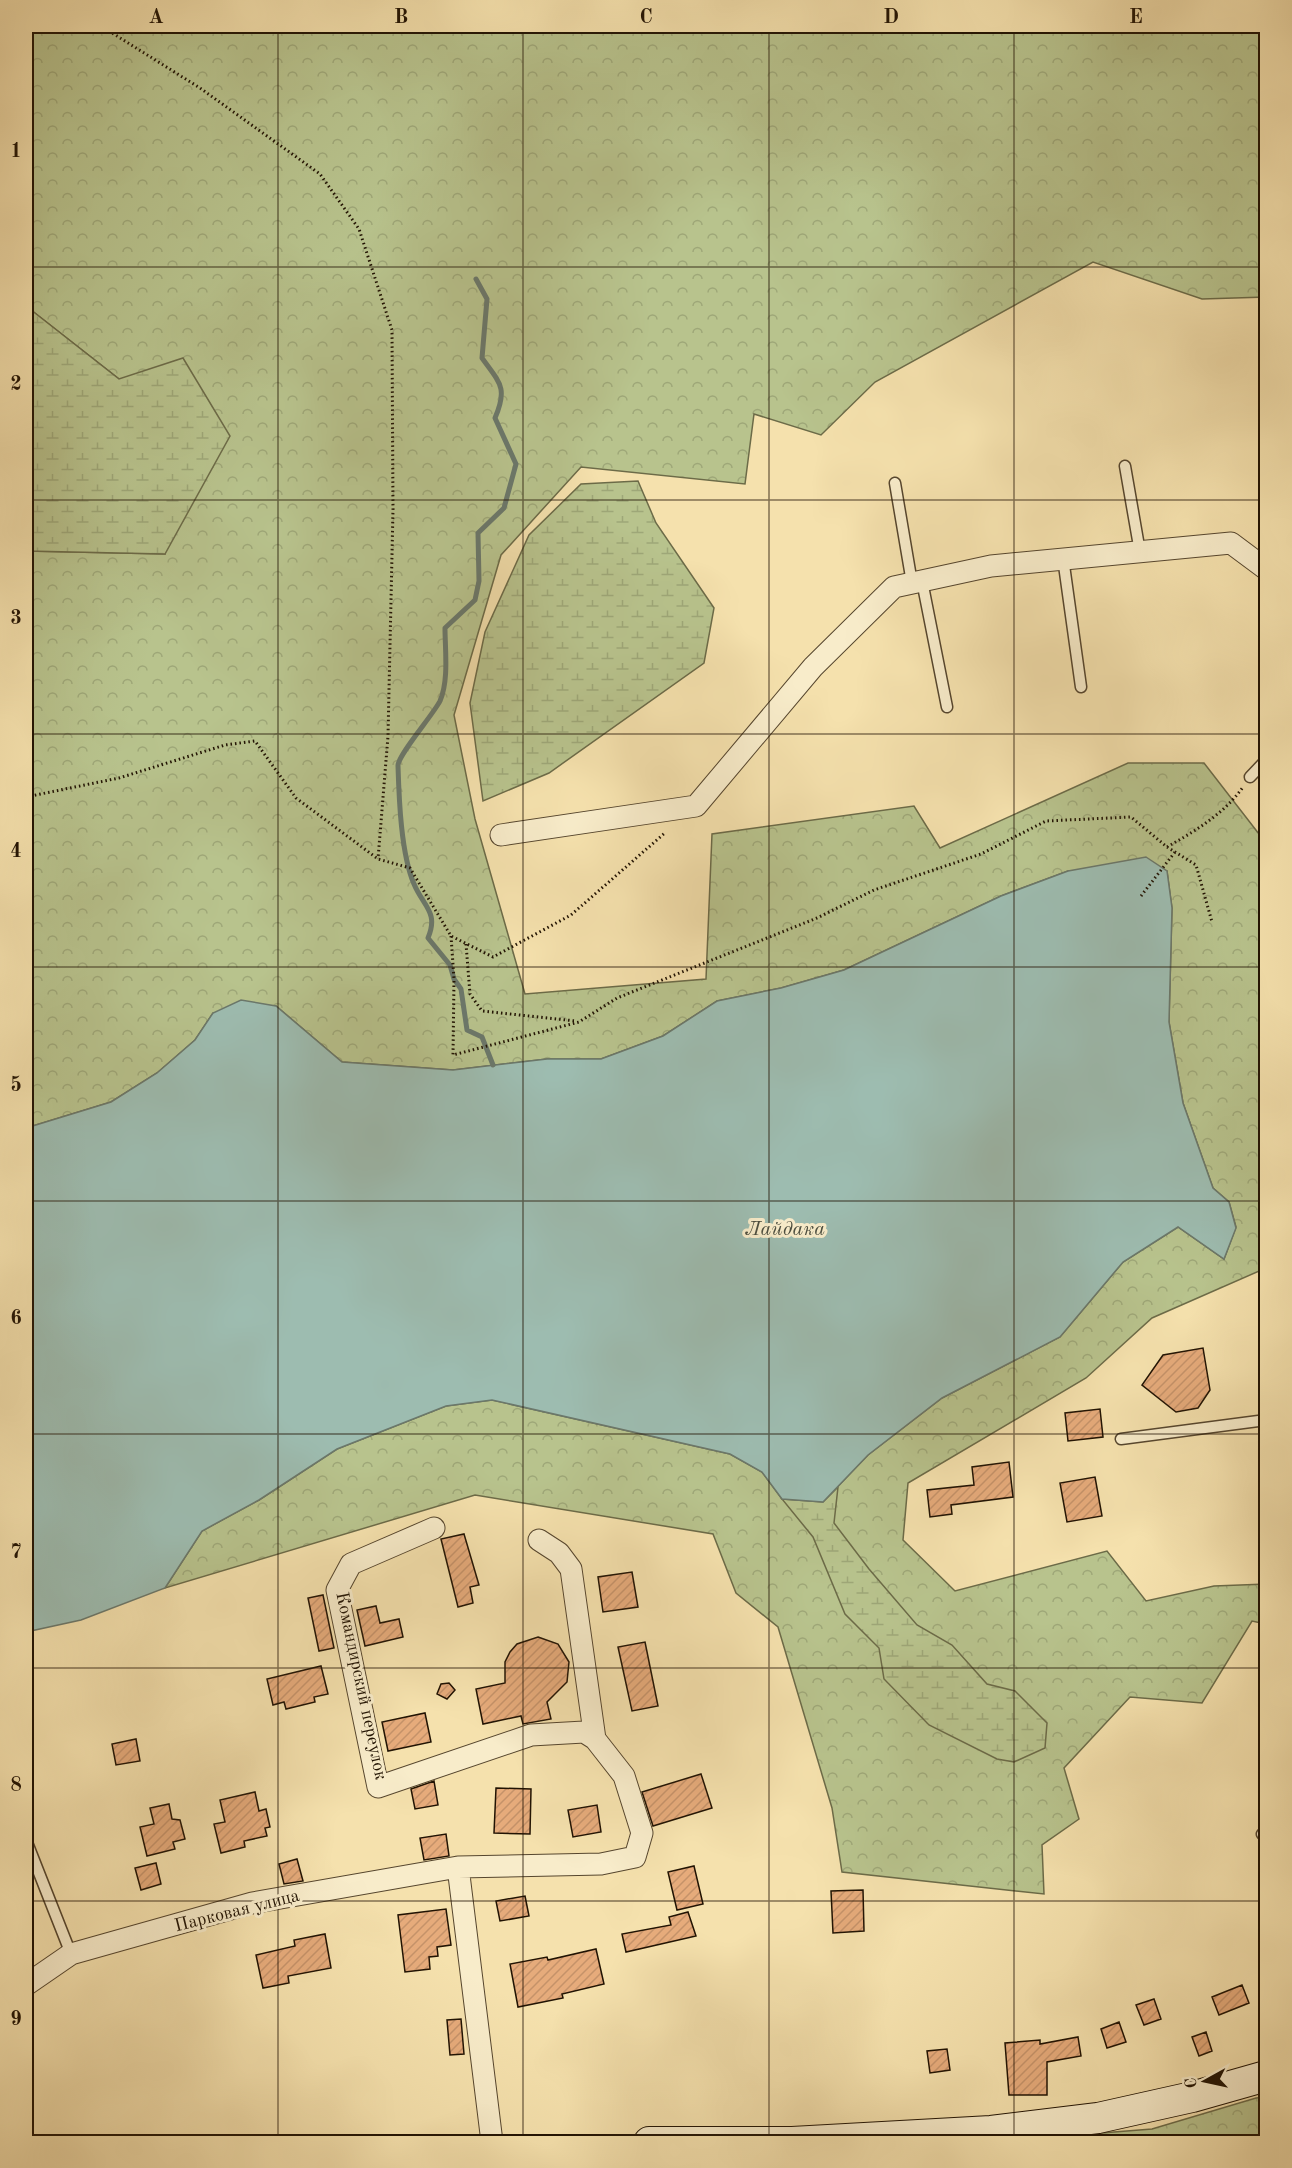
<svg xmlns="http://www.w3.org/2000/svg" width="1292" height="2168" font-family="'Old Standard TT',serif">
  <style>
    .forest { fill: url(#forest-crowns); stroke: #6c6b48; stroke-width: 1.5 }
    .wetland { fill: url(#wetland-marsh); stroke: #6c6b48; stroke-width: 1.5 }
    .water { fill: #9dbcb0; stroke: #6b786b; stroke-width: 1.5 }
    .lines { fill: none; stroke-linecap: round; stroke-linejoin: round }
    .stream { stroke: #6b786b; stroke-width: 5 }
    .building { fill: url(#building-hatch); stroke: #211303; stroke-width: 1.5 }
    .service-casing { stroke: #56462e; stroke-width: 13 }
    .minor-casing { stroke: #56462e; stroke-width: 23 }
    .secondary-casing { stroke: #211303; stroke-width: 32 }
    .path { stroke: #211303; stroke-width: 3; stroke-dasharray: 1.5 3; stroke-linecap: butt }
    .service { stroke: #f8ecca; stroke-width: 10 }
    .minor { stroke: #f8ecca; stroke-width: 21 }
    .secondary { stroke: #f8ecca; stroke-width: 30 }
    .grid { fill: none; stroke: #211303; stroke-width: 1.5; stroke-opacity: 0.55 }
    .labels { text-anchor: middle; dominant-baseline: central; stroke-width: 6; stroke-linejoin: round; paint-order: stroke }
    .street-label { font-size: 18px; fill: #211303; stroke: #f8ecca }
    .water-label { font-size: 20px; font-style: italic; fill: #4c4e40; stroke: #f8ecca }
    .neatline { fill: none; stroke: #211303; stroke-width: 2 }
    .grid-label { font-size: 20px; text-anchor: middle; font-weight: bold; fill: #211303 }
  </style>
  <defs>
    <pattern id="forest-crowns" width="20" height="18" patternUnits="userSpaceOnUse" patternTransform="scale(1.5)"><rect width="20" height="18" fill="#b8c38d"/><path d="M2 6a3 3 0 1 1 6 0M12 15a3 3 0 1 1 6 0" fill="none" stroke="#9ea778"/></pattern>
    <pattern id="wetland-marsh" width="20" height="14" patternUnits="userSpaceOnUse" patternTransform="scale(1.5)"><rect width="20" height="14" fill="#b8c38d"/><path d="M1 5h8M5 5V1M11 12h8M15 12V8" fill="none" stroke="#9ea778"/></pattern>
    <pattern id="building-hatch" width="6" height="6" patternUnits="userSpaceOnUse" patternTransform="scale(1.5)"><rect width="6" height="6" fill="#e6ab7b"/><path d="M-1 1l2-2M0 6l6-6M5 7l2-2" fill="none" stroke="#c59269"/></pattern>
  </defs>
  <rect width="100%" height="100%" fill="#f5e1ad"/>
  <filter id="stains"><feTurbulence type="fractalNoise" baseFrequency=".00333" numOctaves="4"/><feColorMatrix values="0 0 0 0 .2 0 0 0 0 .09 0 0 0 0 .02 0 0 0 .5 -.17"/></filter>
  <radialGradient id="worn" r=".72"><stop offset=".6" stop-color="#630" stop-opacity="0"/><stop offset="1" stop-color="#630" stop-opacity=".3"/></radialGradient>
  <path class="forest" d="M26 26H1266V297L1202 299 1093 262 875 382 821 435 754 414 745 484 581 467 501 555 454 715 475 819 525 994 706 979 712 834 914 806 940 848 1128 763H1204L1266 843V1268L1152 1318 1086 1378 908 1483 903 1540 955 1591 1107 1551 1146 1601 1214 1586 1266 1584V1624L1252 1621 1202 1703 1130 1697 1064 1768 1079 1819 1042 1845 1044 1894 842 1872 832 1808 778 1627 736 1593 713 1534 475 1495 165 1588 202 1531 259 1500 337 1449 446 1406 492 1400 730 1454 762 1472 782 1499 823 1502 868 1455 942 1398 1060 1337 1123 1262 1178 1227 1224 1259 1236 1227 1229 1202 1213 1188 1183 1103 1169 1022 1172 908 1167 871H1068L1001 896 844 970 781 988 717 1001 663 1036 601 1059H547L453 1070 342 1062 276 1006 213 1013 195 1040 157 1073 111 1102 26 1128V551L165 554 119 379 26 306Z
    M1266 2097V2142H987L1152 2129 1256 2098Z"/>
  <path class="wetland" d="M26 306 119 379 183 358 230 436 165 554 26 551Z
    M638 481 656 523 714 608 704 663 549 773 483 801 470 703 485 632 529 535 581 484Z
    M838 1487 834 1523 869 1569 917 1625 952 1645 987 1684 1015 1691 1047 1723 1045 1748 1014 1762 997 1759 929 1725 884 1679 879 1648 845 1614 813 1537 782 1499 823 1502Z"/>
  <path class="water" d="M1146 857 1167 871 1172 908 1169 1022 1183 1103 1213 1188 1229 1202 1236 1228 1224 1259 1178 1227 1123 1262 1060 1337 942 1398 868 1455 823 1502 782 1499 762 1472 730 1454 492 1400 446 1406 337 1449 259 1500 202 1531 165 1588 81 1620 26 1632V1128L111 1102 157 1073 195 1040 213 1013 241 1000 276 1006 342 1062 453 1070 547 1059H601L663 1036 717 1001 781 988 844 970 1001 896 1068 871Z"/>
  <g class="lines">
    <path class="stream" d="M476 279 487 299 482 358C500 383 508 388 495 418L516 464 504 508 478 533 479 581 475 600 445 628C445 650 449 680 440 701 433 715 397 756 398 766 399 799 401 854 414 884 423 906 439 912 428 938L450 965 454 979 461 989 467 1030 482 1037 493 1065"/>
  </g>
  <path class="building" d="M1203 1348 1210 1390 1198 1408 1176 1412 1142 1385 1163 1355Z
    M1100 1409 1103 1437 1068 1441 1065 1413Z
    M1009 1462 1013 1497 951 1505 952 1514 930 1517 927 1490 974 1485 972 1467Z
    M1095 1477 1102 1516 1067 1522 1060 1483Z
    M464 1534 479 1585 470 1587 473 1603 458 1607 441 1539Z
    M632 1572 638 1607 603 1612 598 1577Z
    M323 1595 334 1648 319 1651 308 1598Z
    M376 1606 380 1623 399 1619 403 1637 365 1646 357 1610Z
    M538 1637 558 1644 569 1662 567 1682 547 1702 551 1719 523 1724 521 1716 483 1724 476 1689 505 1683V1662L510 1652 517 1644Z
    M645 1642 658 1706 632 1711 618 1647Z
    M321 1666 328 1694 314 1697 315 1702 286 1709 284 1702 273 1705 267 1679Z
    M449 1683 455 1690 447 1699 437 1694 441 1684Z
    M425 1713 431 1742 388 1751 382 1722Z
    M136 1739 140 1761 116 1765 112 1744Z
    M701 1774 712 1808 653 1826 642 1792Z
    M434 1781 438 1805 415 1809 411 1789Z
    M496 1788 531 1789 530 1834 494 1833Z
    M255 1792 259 1811 266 1809 270 1827 265 1828 267 1836 244 1841 245 1847 221 1853 214 1824 225 1822 220 1800Z
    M169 1804 172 1819 180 1820 185 1839 173 1842 175 1849 147 1856 140 1827 154 1824 150 1808Z
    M597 1805 601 1832 573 1837 568 1810Z
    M446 1834 449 1856 424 1860 420 1838Z
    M297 1859 303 1881 284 1884 279 1864Z
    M156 1863 161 1884 141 1890 135 1868Z
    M694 1866 703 1904 677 1910 668 1872Z
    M863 1890 864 1931 833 1933 831 1891Z
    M525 1896 529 1916 500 1921 496 1901Z
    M446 1909 451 1945 437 1947 438 1956 429 1957 430 1969 405 1972 398 1915Z
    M688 1912 696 1936 626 1952 622 1934 671 1925 669 1917Z
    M325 1934 331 1968 288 1976 289 1983 263 1988 256 1955 295 1946 294 1940Z
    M596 1949 604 1984 562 1994 563 1998 518 2007 510 1964 547 1957 548 1960Z
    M1242 1985 1249 2003 1219 2015 1212 1997Z
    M1154 1999 1161 2019 1144 2025 1136 2005Z
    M461 2019 464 2054 450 2055 447 2020Z
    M1119 2022 1126 2042 1107 2048 1101 2029Z
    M1206 2032 1212 2051 1199 2056 1192 2037Z
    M1078 2037 1081 2056 1047 2062V2095H1009L1005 2043 1040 2040V2044Z
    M947 2049 950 2070 930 2073 927 2051Z"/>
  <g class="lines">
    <defs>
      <path id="service" d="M1125 466 1140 552
        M895 483 912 583
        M1063 558 1081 687
        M922 581 947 707
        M1250 777 1266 760
        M1121 1439 1266 1420
        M1262 1834 1266 1832
        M26 1840 71 1954"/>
      <path id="minor" d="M501 835 696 806 813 667 894 587 991 566 1231 543 1266 569
        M434 1528 351 1564 337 1590 378 1787 531 1735 584 1732 595 1739 571 1569 559 1553 539 1540
        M458 1867 601 1864 635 1857 642 1833 624 1776 595 1739
        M26 1985 71 1954 252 1903 458 1867 492 2142"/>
      <path id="secondary" d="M649 2142H792L991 2131 1098 2118 1192 2097 1266 2076"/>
    </defs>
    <use href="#service" class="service-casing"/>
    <use href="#minor" class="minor-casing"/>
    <use href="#secondary" class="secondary-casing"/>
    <path class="path" d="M101 26 200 88 320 174 359 229 392 330 393 509 388 736 378 859
      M26 797 119 778 225 745 255 741 296 798 378 859 410 868 451 936 493 957 571 915 666 832
      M1167 847C1195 831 1224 814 1243 787
      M1141 896 1175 852
      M451 936 454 979 453 1055 579 1022 617 998 817 918 874 890 981 854 1046 821 1131 817 1167 847 1196 865 1212 922
      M466 944 470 994 482 1011 576 1021"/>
    <use href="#service" class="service"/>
    <use href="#minor" class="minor"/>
    <use href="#secondary" class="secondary"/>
  </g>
  <path class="grid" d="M278 26V2142M523 26V2142M769 26V2142M1014 26V2142M26 267H1266M26 500H1266M26 734H1266M26 967H1266M26 1201H1266M26 1434H1266M26 1668H1266M26 1901H1266"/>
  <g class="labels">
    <g class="street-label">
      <text transform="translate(361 1686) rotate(78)">Командирский переулок</text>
      <text transform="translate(237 1911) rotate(-14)">Парковая улица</text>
    </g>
    <g class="water-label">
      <text x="785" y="1230">Лайдака</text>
    </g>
  </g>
  <rect width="1292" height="2168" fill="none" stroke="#f5e1ad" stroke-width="66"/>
  <g transform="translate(1205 2081) rotate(262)" stroke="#f8ecca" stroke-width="4.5" paint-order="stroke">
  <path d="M0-4.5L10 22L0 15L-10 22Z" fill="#211303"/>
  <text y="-9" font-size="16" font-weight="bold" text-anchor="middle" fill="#211303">С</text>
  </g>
  <rect x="33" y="33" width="1226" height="2102" class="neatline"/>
  <g class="grid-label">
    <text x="156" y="23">A</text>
    <text x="401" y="23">B</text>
    <text x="646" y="23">C</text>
    <text x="891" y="23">D</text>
    <text x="1136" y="23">E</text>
    <text x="16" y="157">1</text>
    <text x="16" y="390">2</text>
    <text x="16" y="624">3</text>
    <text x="16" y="857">4</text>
    <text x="16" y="1091">5</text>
    <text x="16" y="1324">6</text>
    <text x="16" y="1558">7</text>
    <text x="16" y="1791">8</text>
    <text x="16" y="2025">9</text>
  </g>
  <rect width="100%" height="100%" filter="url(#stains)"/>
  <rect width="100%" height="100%" fill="url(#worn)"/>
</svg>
